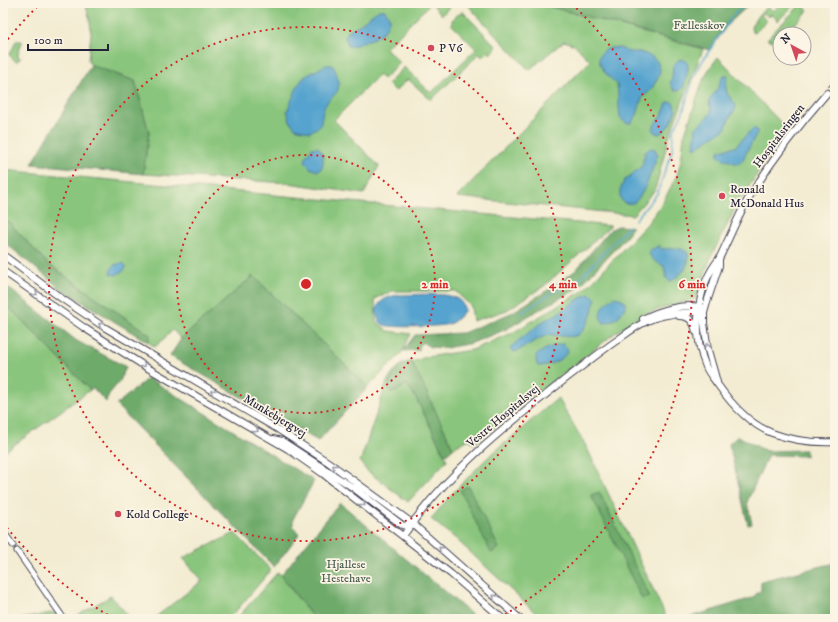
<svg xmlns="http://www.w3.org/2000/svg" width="838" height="622" font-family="'IM FELL DW Pica',serif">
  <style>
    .green { fill: #89c57b; stroke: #56745b }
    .forest { fill: #6eaa6b; stroke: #486653 }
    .water { fill: #54a3ce; stroke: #3b6284 }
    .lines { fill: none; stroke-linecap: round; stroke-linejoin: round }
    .stream { stroke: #54a3ce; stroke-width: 1.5 }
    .minor-casing { stroke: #414052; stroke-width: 7 }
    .tertiary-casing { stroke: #414052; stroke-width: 8 }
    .minor { stroke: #fff; stroke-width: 5 }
    .tertiary { stroke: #fff; stroke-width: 6 }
    .oneway { stroke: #9c9ca7 }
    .ring { fill: none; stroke: #d62828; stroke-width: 2; stroke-dasharray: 2 4 }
    .poi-dot { fill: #d1495b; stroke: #fcf5e5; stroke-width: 1.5 }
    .labels { text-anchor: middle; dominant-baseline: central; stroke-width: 3.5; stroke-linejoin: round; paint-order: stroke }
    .park-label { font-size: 12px; fill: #465b51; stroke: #fcf5e5 }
    .poi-label { font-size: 12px; fill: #22223b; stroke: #fcf5e5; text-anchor: start }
    .street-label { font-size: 12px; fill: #22223b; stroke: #fcf5e5 }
    .centre { fill: #d62828; stroke: #fcf5e5; stroke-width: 2 }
    .ring-label { font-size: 12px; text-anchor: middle; font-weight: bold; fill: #d62828; stroke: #fcf5e5; stroke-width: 3.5; stroke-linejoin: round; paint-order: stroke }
  </style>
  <rect width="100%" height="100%" fill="#fcf5e5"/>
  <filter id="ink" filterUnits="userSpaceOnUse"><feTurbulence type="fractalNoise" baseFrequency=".025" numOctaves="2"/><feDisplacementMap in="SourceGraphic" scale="8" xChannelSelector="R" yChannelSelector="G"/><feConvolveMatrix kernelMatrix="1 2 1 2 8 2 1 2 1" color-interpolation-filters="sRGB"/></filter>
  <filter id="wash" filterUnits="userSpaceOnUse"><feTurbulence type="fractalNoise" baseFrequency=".012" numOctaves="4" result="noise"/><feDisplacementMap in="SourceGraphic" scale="16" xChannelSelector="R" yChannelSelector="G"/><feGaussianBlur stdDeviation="0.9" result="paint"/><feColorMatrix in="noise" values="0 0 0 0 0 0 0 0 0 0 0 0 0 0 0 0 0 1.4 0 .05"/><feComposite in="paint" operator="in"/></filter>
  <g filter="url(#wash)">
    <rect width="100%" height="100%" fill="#f3ecd2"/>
    <path class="green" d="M85 3H453L442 15 431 3 386 48 400 63 383 79 379 75 334 120 379 166 364 194 288 183 143 174 149 133 135 81 91 65 88 60 91 34 90 20Z
      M471 3H537L703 49 669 137 655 190 633 215 457 197 590 61 575 45 564 41 529 70 474 12 469 6Z
      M781 3H801L808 11 785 34H780V38L777 42 767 39 798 7 795 4 778 21 771 14 768 17 764 13 761 15 767 21 755 33 752 32 751 27 758 15 768 7 773 11Z
      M461 12H463L497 47 490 54 488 51 482 57 479 54 431 100 408 79 396 91 388 84 404 67 431 93 476 49 452 25V20Z
      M16 41H21V47H19L18 58H21L16 62 9 55 13 48Z
      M718 57 787 129 738 203 710 259 697 298 645 314 615 333 474 444 469 439 453 448 412 362 426 357 472 350 512 333 581 292 591 283 647 224 662 204 677 175 681 161 684 136 702 83 708 71Z
      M3 170 611 226 544 286 507 310 473 321 471 306 455 291H392L375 299 376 321 388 331 411 334 400 355 368 387 253 276 181 339 173 330 155 347 148 342 150 335 48 264 3 216Z
      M3 301 90 390 3 453V346L10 335 3 329Z
      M396 370 389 383 390 392H395L407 384 417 400 447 460 408 502 366 470 360 462 388 379Z
      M558 398 587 448 667 619H542L456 539 431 519 451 495 487 458Z
      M235 533 271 570 236 611 228 619H153L202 581 183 558Z
      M278 572 314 619H237L239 616Z
      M111 596 131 619H71Z
      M57 612 62 619H20Z"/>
    <path class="forest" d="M537 3H751L728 24 710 50Z
      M91 65 135 81 149 133 143 174 32 164Z
      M3 216 48 264 150 335 148 342 61 289 3 241Z
      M618 226 632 227 627 236 577 289 535 312 507 329 472 343 446 348 430 347 422 342 419 346V350L403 351 415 335 463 333 511 313 553 287 575 271 610 230Z
      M253 276 368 387 318 441 170 356 181 339Z
      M3 284 77 341 126 367 120 381 109 394 106 402 93 388 90 390 3 301Z
      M412 362 453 448 445 455 417 400 407 384 395 392H390C387 383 394 369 402 364 405 362 409 362 412 362Z
      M148 378 314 481 293 519V526L299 534 274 567 116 405Z
      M738 436 766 451 806 450V456L768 455 747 502 752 524 748 525 729 444Z
      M468 486 499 548 491 553 460 490Z
      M599 492 650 597 642 599 591 495Z
      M340 503 353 514 477 619H314L281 575Z
      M835 563V619H684L752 598 761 590V581Z"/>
    <path class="water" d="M379 10H385L390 18C386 32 379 37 366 41 359 43 355 47 348 46L345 37 349 30 359 25 366 19Z
      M620 48 629 52H640L651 56 657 61 660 69 659 76 651 90 642 98 637 115 631 123H626L620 118 617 84C608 77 588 58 607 49 611 47 616 48 620 48Z
      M680 59C692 60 688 73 685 81 684 84 684 88 681 90 678 91 677 91 674 90L670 83 672 77 673 65Z
      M326 65H332C335 69 336 71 337 76 343 97 331 92 324 108 322 113 322 121 320 126L310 132 295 128 290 121 287 111 298 85 304 77Z
      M728 75C728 78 726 81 726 85 725 94 731 98 736 105L735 110 730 117 725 129 695 148 694 147 696 128 711 113V109L709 104 710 99 718 88 721 79 724 76Z
      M668 102H673L676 110C673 120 669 129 659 134L655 133 653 129C655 122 658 120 662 115 665 110 665 106 668 102Z
      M753 128 757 130V133L742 161 738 164C732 162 722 159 717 155L720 150 735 147Z
      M318 147C324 154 324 159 322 168L317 171 310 168 305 161 306 156 312 148Z
      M651 148 655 149 658 155C653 166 644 198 633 203 630 204 627 203 624 203L620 198V190L624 181 642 166 645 152Z
      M659 245 661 249C673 249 678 245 688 253 690 266 682 274 672 281H669L666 278 664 266C657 263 649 259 649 250L655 248Z
      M123 263 126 266 125 270 116 275 111 274 110 271 114 265Z
      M591 294 596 299C593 304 593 310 591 316 589 321 586 326 583 330 575 342 561 334 549 335 544 335 523 348 516 352L511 350 510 348 513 345 545 320 557 314 582 297Z
      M399 295C412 295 444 292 456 298 461 300 463 305 465 310 461 315 455 322 449 324 442 327 390 328 384 325 380 323 378 320 377 315 374 302 388 296 399 295Z
      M615 297 622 299 626 304C623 314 615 322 604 323 594 314 606 302 615 297Z
      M563 344 567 348 568 351C563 361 548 366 538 366L536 361V355C545 349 552 345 563 344Z"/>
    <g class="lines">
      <path class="stream" d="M635 220 657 194 672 151 673 132 683 112 693 79 703 60 732 17 746 3
        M522 313 556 290 576 283 629 226"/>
    </g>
  </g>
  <g filter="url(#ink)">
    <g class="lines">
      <defs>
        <path id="minor" d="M3 531 13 545
          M17 551 64 619"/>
        <path id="tertiary" d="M832 88 835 85
          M827 93C798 126 771 161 748 199 737 218 729 239 719 259 696 287 692 334 706 367 709 374 714 379 718 385 732 405 749 424 772 433 793 441 813 443 835 442
          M3 255 61 298 104 327 279 430 328 462 412 523 520 619
          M3 271 86 329 146 367 288 449 322 473 451 574 503 619
          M679 316C690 316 694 322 696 332
          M643 319C658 311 686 302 703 308
          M717 382 708 350 704 323V313L708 299 719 266V259
          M273 439 282 441 355 489 402 525 405 526 412 523
          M403 536C447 472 507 425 568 377 584 365 600 352 616 341 626 334 636 326 647 321 658 316 670 314 682 313 691 312 697 313 705 309"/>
      </defs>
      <use href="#minor" class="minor-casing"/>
      <use href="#tertiary" class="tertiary-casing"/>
      <use href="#minor" class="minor"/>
      <use href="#tertiary" class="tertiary"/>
    </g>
    <defs><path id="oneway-chevron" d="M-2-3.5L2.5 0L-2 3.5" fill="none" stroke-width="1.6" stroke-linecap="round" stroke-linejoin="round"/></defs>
    <g class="oneway">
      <use href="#oneway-chevron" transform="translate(35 293) rotate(35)"/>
      <use href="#oneway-chevron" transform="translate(101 325) rotate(-147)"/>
      <use href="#oneway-chevron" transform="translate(707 346) rotate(-101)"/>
      <use href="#oneway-chevron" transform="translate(143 365) rotate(32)"/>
      <use href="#oneway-chevron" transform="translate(213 392) rotate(-150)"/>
      <use href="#oneway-chevron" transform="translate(256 430) rotate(31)"/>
      <use href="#oneway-chevron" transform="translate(335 467) rotate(-144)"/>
      <use href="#oneway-chevron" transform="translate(363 504) rotate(39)"/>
      <use href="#oneway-chevron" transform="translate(441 549) rotate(-139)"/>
      <use href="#oneway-chevron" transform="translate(495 597) rotate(-138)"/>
    </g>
  </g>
  <g class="ring">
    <circle cx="306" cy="284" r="129"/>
    <circle cx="306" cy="284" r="257"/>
    <path d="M113 618A386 386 0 0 1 4 524M4 44A386 386 0 0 1 40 4M572 4A386 386 0 0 1 499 618"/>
  </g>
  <g class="poi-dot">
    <circle cx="431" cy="48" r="4"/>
    <circle cx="722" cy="196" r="4"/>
    <circle cx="118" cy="514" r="4"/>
  </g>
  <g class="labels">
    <g class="park-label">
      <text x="699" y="25">Fællesskov</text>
      <text x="346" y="564">Hjallese<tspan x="346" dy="14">Hestehave</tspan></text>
    </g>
    <g class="poi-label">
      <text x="439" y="48">P V6</text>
      <text x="730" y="189">Ronald<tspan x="730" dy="14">McDonald Hus</tspan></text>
      <text x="126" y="514">Kold College</text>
    </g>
    <g class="street-label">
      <text transform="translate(779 136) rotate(-53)">Hospitalsringen</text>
      <text transform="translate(275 416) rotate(31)">Munkebjergvej</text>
      <text transform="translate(503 416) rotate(-40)">Vestre Hospitalsvej</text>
    </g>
  </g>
  <circle cx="306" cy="284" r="6" class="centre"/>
  <g class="ring-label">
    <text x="435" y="288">2 min</text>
    <text x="563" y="288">4 min</text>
    <text x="692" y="288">6 min</text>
  </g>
  <rect width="838" height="622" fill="none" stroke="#fcf5e5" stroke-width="16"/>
  <g transform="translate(792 46) rotate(320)"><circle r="19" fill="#fcf5e5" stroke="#a5a1a1"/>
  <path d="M0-3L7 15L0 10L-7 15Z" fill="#d1495b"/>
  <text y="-6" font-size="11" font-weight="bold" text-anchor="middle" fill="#22223b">N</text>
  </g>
  <path d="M28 44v6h80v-6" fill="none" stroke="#22223b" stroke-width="2"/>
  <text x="34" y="44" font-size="12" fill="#22223b" stroke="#fcf5e5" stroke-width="3" paint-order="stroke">100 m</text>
</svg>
